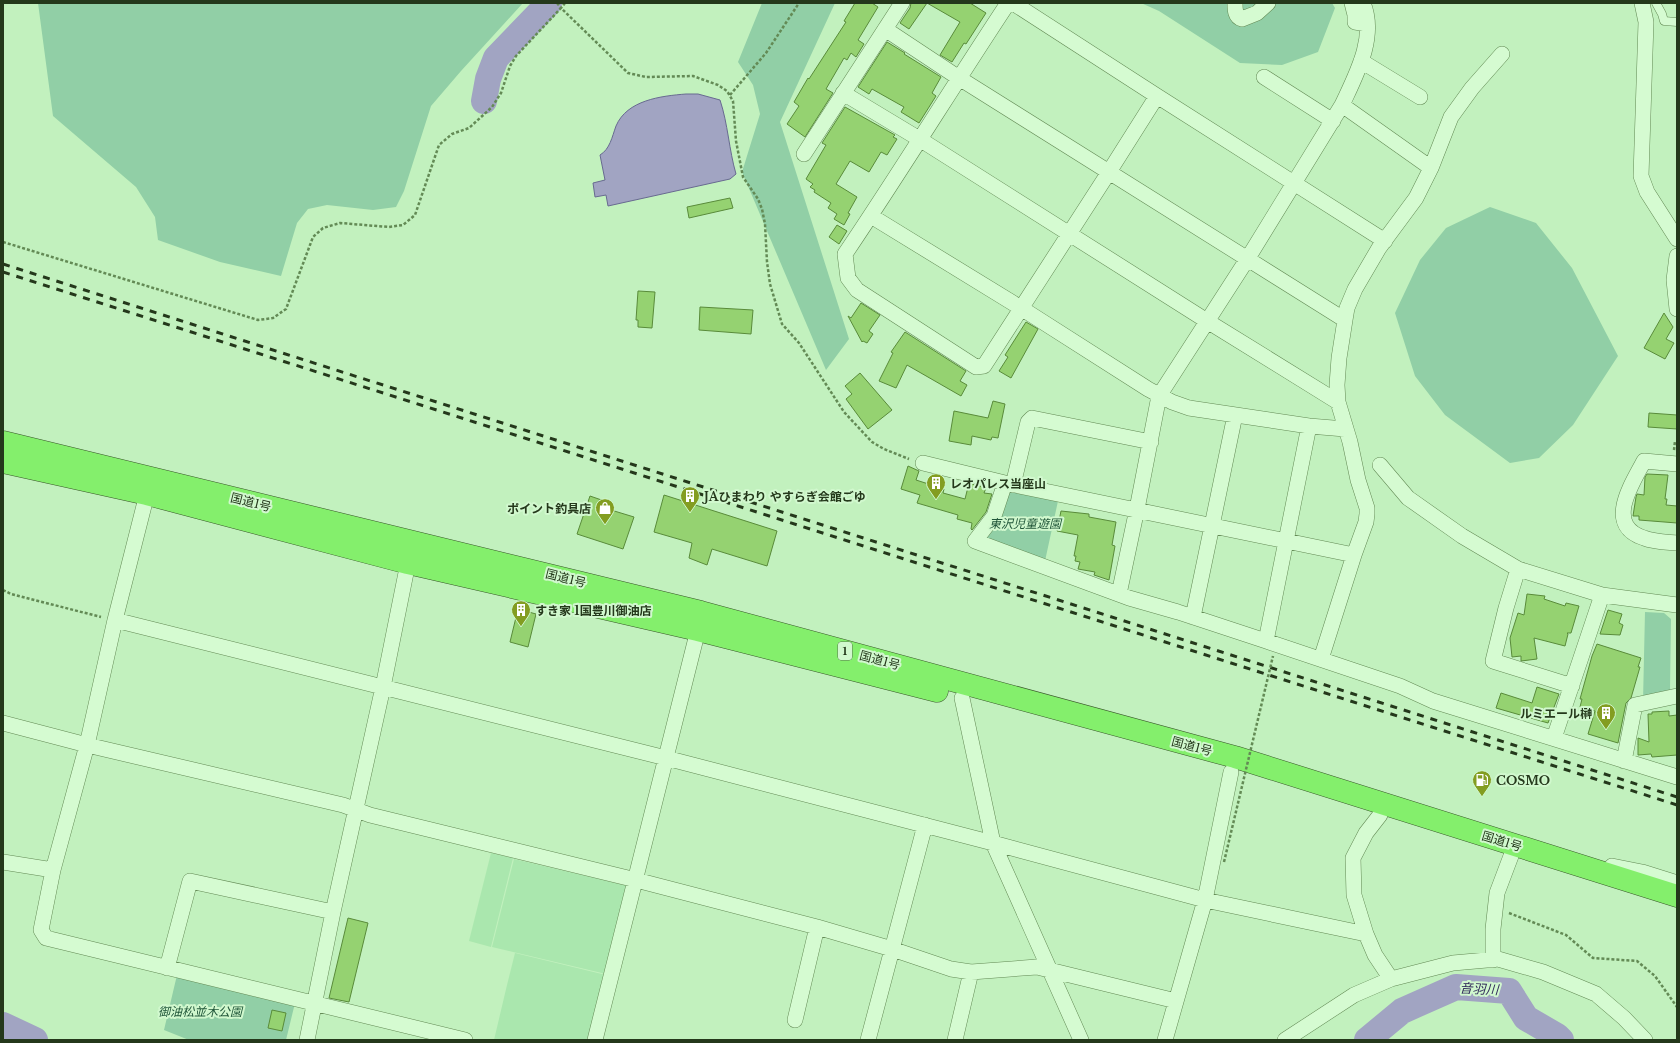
<svg xmlns="http://www.w3.org/2000/svg" width="1680" height="1043" font-family="'Libre Baskerville','Noto Sans JP',serif">
  <style>
    .farmland { fill: #aae7ae }
    .green { fill: #91cfa6 }
    .water { fill: #a1a4c2; stroke: #686a90 }
    .lines { fill: none; stroke-linecap: round; stroke-linejoin: round }
    .river { stroke: #a1a4c2; stroke-width: 26 }
    .building { fill: #95d271; stroke: #598b3a }
    .service-casing { stroke: #638a55; stroke-width: 9 }
    .minor-casing { stroke: #638a55; stroke-width: 16 }
    .trunk-casing { stroke: #39572a; stroke-width: 23 }
    .path { stroke: #638a55; stroke-width: 2.5; stroke-dasharray: 3 2; stroke-linecap: butt }
    .service { stroke: #d5fbd1; stroke-width: 8 }
    .minor { stroke: #d5fbd1; stroke-width: 15 }
    .trunk { stroke: #84ef6c; stroke-width: 22 }
    .rail { stroke: #24381b; stroke-width: 3; stroke-dasharray: 7 7; stroke-linecap: butt }
    .path-bridge { stroke: #638a55; stroke-width: 2.5; stroke-dasharray: 3 2; stroke-linecap: butt }
    .labels { text-anchor: middle; dominant-baseline: central; stroke-width: 4; stroke-linejoin: round; paint-order: stroke }
    .shield { fill: #d1f8ce; stroke: #587251; stroke-width: 1 }
    .shield-label { font-size: 11px; font-weight: bold; fill: #24381b }
    .poi-label { font-size: 12px; font-weight: bold; fill: #24381b; stroke: #d1f8ce; text-anchor: start }
    .street-label { font-size: 12px; fill: #24381b; stroke: #d1f8ce }
    .park-label { font-size: 12px; font-style: italic; fill: #205639; stroke: #d1f8ce }
    .water-label { font-size: 13px; font-style: italic; fill: #302959; stroke: #d1f8ce }
  </style>
  <rect width="100%" height="100%" fill="#c2f1be"/>
  <path class="farmland" d="M491 853 513 858 491 947 469 941Z
    M514 859 628 886 606 974 492 947Z
    M515 953 606 975 598 1007 507 985Z
    M507 985 598 1007 590 1040H494Z"/>
  <path class="green" d="M38 3H523L461 71 431 106 404 191 396 207 373 210 327 205 308 209 297 223 281 276 220 262 158 240 155 217 136 187 53 116Z
    M762 3H835L780 122 849 339 826 370 742 172 760 114 753 85 738 62Z
    M1141 3H1332L1335 8 1318 52 1282 65 1240 63 1159 11Z
    M1490 207 1536 223 1572 268 1618 356 1573 425 1539 458 1510 463 1445 415 1415 376 1395 313 1420 260 1446 228Z
    M1007 491 1058 501 1045 561 982 537Z
    M1645 612 1664 613 1671 619 1670 690 1643 701Z
    M177 975 295 1003 286 1040H189L164 1030Z"/>
  <path class="water" d="M686 94H698L720 100C728 124 729 150 736 174L730 179 608 206 606 195 595 197 593 183 605 180 600 155C610 149 612 137 616 126 627 100 661 96 686 94Z"/>
  <g class="lines">
    <path class="river" d="M484 101 488 79 496 58 549 3
      M3 1025 35 1040
      M1367 1040 1402 1011 1456 987 1509 991 1526 1018 1557 1036 1561 1040"/>
  </g>
  <path class="building" d="M855 3H872L878 7 858 40 864 44 856 57 851 53 847 60 844 58 826 89 833 93 805 137 787 124 799 106 794 102 808 78 809 79 846 22 844 21Z
    M911 3H927L909 29 900 23 910 8Z
    M927 3H970L986 13 966 44 964 43 952 62 940 55 960 22Z
    M887 42 905 53 904 54 941 77 932 93 936 96 919 123 901 112 904 107 872 89 869 94 858 87Z
    M845 107 895 135 893 137 897 139 887 155 881 152 869 172 850 161 836 184 857 197 848 213 850 214 844 225 834 219 837 214 828 208 831 203 814 192 815 190 810 187 813 184 806 179 826 145 822 143Z
    M730 198 733 208 689 218 687 207Z
    M837 225 847 231 839 244 829 237Z
    M638 291 655 292 652 328 638 327V320H636Z
    M861 303 880 315 869 331 873 334 867 343 863 341 862 342 848 316 851 318Z
    M700 307 753 310 751 334 699 330Z
    M1664 313 1673 327 1666 339 1674 343 1665 359 1644 348Z
    M1026 322 1038 329 1011 378 999 371 1008 357 1005 355Z
    M905 332 966 371 960 381 967 385 961 396 907 365 896 388 879 381 893 353 891 352Z
    M860 373 892 410 868 429 846 399 852 394 845 386Z
    M993 401 1005 404 998 438 992 437 991 440 972 436 971 445 949 441 954 411 988 418Z
    M1649 413 1677 415V429L1648 427Z
    M908 466 919 471 916 480 944 489 943 493 965 499 969 483 986 488 984 493 992 494 986 512 972 530 971 529 972 523 957 519 958 515 917 503 920 495 901 489Z
    M1647 474 1668 475 1665 499H1667L1666 505 1677 506V523L1639 520V516H1633L1636 497 1637 494 1644 495 1645 477Z
    M664 495 777 531 767 566 712 549 707 565 689 558 692 543 654 532Z
    M590 496 613 504 611 510 634 517 623 549 577 534Z
    M1061 511 1089 514V517L1116 522 1112 545 1115 546 1109 580 1094 575 1095 572 1078 569 1080 562 1075 561 1076 556H1074L1078 535 1057 531Z
    M1527 594 1545 596 1544 599 1565 606 1566 603 1579 606 1571 633H1567L1568 634 1565 646 1534 638 1537 659 1521 661V656L1512 657 1510 638 1518 613 1524 615Z
    M518 609 536 614 528 647 510 642Z
    M1608 610 1622 614 1619 623 1623 625 1620 635 1600 634Z
    M1597 644 1641 658 1638 667H1640L1631 698 1626 703 1618 743 1588 734 1595 711 1580 707 1582 699H1580L1592 656Z
    M1537 687 1559 694 1548 723 1496 708 1501 693 1532 703Z
    M1669 711V716L1677 715V755L1652 757 1651 754 1638 755V738L1649 742 1648 714H1652V712Z
    M348 918 368 923 349 1002 329 998Z
    M272 1010 286 1013 282 1031 268 1028Z"/>
  <g class="lines">
    <defs>
      <path id="service" d="M1656 3 1662 14 1664 21 1677 22"/>
      <path id="minor" d="M1008 3C953 86 901 171 845 254L848 278 857 290 976 367 984 366 1109 172 1157 96
        M1013 3 1157 96 1385 241
        M1235 3C1235 10 1235 17 1242 19L1257 13 1268 3
        M1352 3 1355 15V22L1367 24
        M1642 3 1646 22 1641 176 1647 192 1677 239
        M885 29 959 78 1345 320
        M1361 61 1420 97
        M1264 77 1333 121
        M843 93 921 140 1207 321 1338 402
        M804 154 902 3
        M1431 168 1451 117 1472 88 1502 54
        M871 216 1021 308 1148 389 1172 402 1189 408 1309 426 1345 429
        M1677 256 1674 280 1677 309
        M1309 426 1266 641 1400 686 1433 701 1677 777
        M923 463 1005 483 1354 555 1366 522 1367 514V508L1358 480 1350 442 1338 402 1337 385 1339 358 1345 320 1347 308 1355 289 1379 248 1416 198 1431 168 1342 105C1356 75 1377 37 1363 3
        M1677 464 1644 461C1632 484 1604 525 1644 538 1654 542 1666 542 1677 543
        M1380 465 1408 498 1462 536 1518 569 1602 595 1677 605
        M1005 483 994 516 975 541 1129 598 1178 612 1266 641
        M1013 485 1028 422 1032 418 1151 442
        M147 494 115 620 87 745 53 870 41 930 46 938 465 1040
        M1518 569 1506 608 1493 661 1572 686
        M1119 594 1137 509 1159 396 1248 258 1342 105
        M1193 617 1235 415
        M115 620 666 758 993 843 1205 900 1366 934 1375 955 1391 979
        M1321 659 1354 555
        M962 698 993 843 1081 1040
        M3 723 87 745 343 805 370 815 636 880 817 927 892 949 951 969 971 972 1037 967 1176 1001
        M1554 738 1602 595
        M1624 761 1635 705 1677 696
        M3 862 53 870
        M1612 866 1642 872 1677 883
        M1366 934 1354 895 1353 858 1366 833 1380 815
        M1493 960V929L1497 893 1511 856
        M167 968 190 881 333 912
        M795 1020 817 927
        M307 1040 333 912 383 687 410 553
        M595 1040 698 630
        M868 1040 925 825
        M955 1040 971 972
        M1165 1040 1205 900 1231 772
        M1285 1040 1354 995 1391 979 1453 963 1498 959 1543 972 1596 994 1624 1018 1645 1040"/>
      <path id="trunk" d="M3 442 701 612 1235 757 1677 896
        M3 462 147 494 408 563 698 630 937 691"/>
    </defs>
    <use href="#service" class="service-casing"/>
    <use href="#minor" class="minor-casing"/>
    <use href="#trunk" class="trunk-casing"/>
    <path class="path" d="M557 3 561 8 565 3
      M730 95 766 53 799 3
      M3 242 258 320 273 318 286 309 313 237 323 228 340 223 389 227 403 225 415 215 439 145 452 134 469 128 492 107 501 93 510 66 516 56 561 8 628 73 646 77 693 76 718 85 727 91 733 101 736 141 743 177 758 199 762 209 765 224 767 262 770 284 782 324 799 343 844 412 872 442 884 449 909 459
      M1674 450 1675 441
      M3 590 11 594 101 617
      M1509 913 1566 935 1593 958 1637 961 1655 976 1677 1007"/>
    <use href="#service" class="service"/>
    <use href="#minor" class="minor"/>
    <use href="#trunk" class="trunk"/>
    <path class="rail" d="M3 264 1677 797
      M3 272 1677 805"/>
    <path class="path-bridge" d="M1224 862 1273 656"/>
  </g>
  <defs>
    <symbol id="building-pin" viewBox="-11 -11 22 30"><path d="M0 17L-7.5 6A9.5 9.5 0 1 1 7.5 6Z" fill="#839d21" stroke="#d1f8ce"/><path d="M-4-6H4V6H1V3H-1V6H-4ZM-2.5-4.3h1.7v1.8h-1.7ZM.8-4.3h1.7v1.8H.8ZM-2.5-1h1.7V.8h-1.7ZM.8-1h1.7V.8H.8Z" fill="#fff"/></symbol>
    <symbol id="shop-pin" viewBox="-11 -11 22 30"><path d="M0 17L-7.5 6A9.5 9.5 0 1 1 7.5 6Z" fill="#839d21" stroke="#d1f8ce"/><path d="M-5-2.5h2.3a2.7 3.5 0 0 1 5.4 0H5L5.5 6h-11ZM-1.5-2.5h3a1.5 2.3 0 0 0-3 0Z" fill="#fff"/></symbol>
    <symbol id="fuel-pin" viewBox="-11 -11 22 30"><path d="M0 17L-7.5 6A9.5 9.5 0 1 1 7.5 6Z" fill="#839d21" stroke="#d1f8ce"/><path d="M-5.5-6h7V0h2V4h1.3V-2.5L3-4.5l.8-.8L6-3V5H2.5V1h-1V6h-7ZM-4.2-4.7v3.2H.2V-4.7Z" fill="#fff"/></symbol>
  </defs>
  <g fill-rule="evenodd">
    <use href="#building-pin" x="925" y="472" width="22" height="30"/>
    <use href="#building-pin" x="679" y="485" width="22" height="30"/>
    <use href="#shop-pin" x="594" y="497" width="22" height="30"/>
    <use href="#building-pin" x="510" y="599" width="22" height="30"/>
    <use href="#building-pin" x="1595" y="702" width="22" height="30"/>
    <use href="#fuel-pin" x="1471" y="769" width="22" height="30"/>
  </g>
  <g class="labels">
    <rect class="shield" x="838" y="642" width="14" height="18" rx="3"/>
    <g class="shield-label">
      <text x="845" y="651">1</text>
    </g>
    <g class="poi-label">
      <text x="950" y="483">レオパレス当座山</text>
      <text x="704" y="496">JAひまわり やすらぎ会館ごゆ</text>
      <text x="591" y="508" text-anchor="end">ポイント釣具店</text>
      <text x="535" y="610">すき家 1国豊川御油店</text>
      <text x="1592" y="713" text-anchor="end">ルミエール榊</text>
      <text x="1496" y="780">COSMO</text>
    </g>
    <g class="street-label">
      <text transform="translate(251 502) rotate(14)">国道1号</text>
      <text transform="translate(566 578) rotate(14)">国道1号</text>
      <text transform="translate(880 660) rotate(15)">国道1号</text>
      <text transform="translate(1192 746) rotate(15)">国道1号</text>
      <text transform="translate(1502 841) rotate(17)">国道1号</text>
    </g>
    <g class="park-label">
      <text x="1025" y="523">東沢児童遊園</text>
      <text x="200" y="1011">御油松並木公園</text>
    </g>
    <g class="water-label">
      <text transform="translate(1479 989) rotate(3)">音羽川</text>
    </g>
  </g>
  <rect width="1680" height="1043" fill="none" stroke="#24381b" stroke-width="8"/>
</svg>
